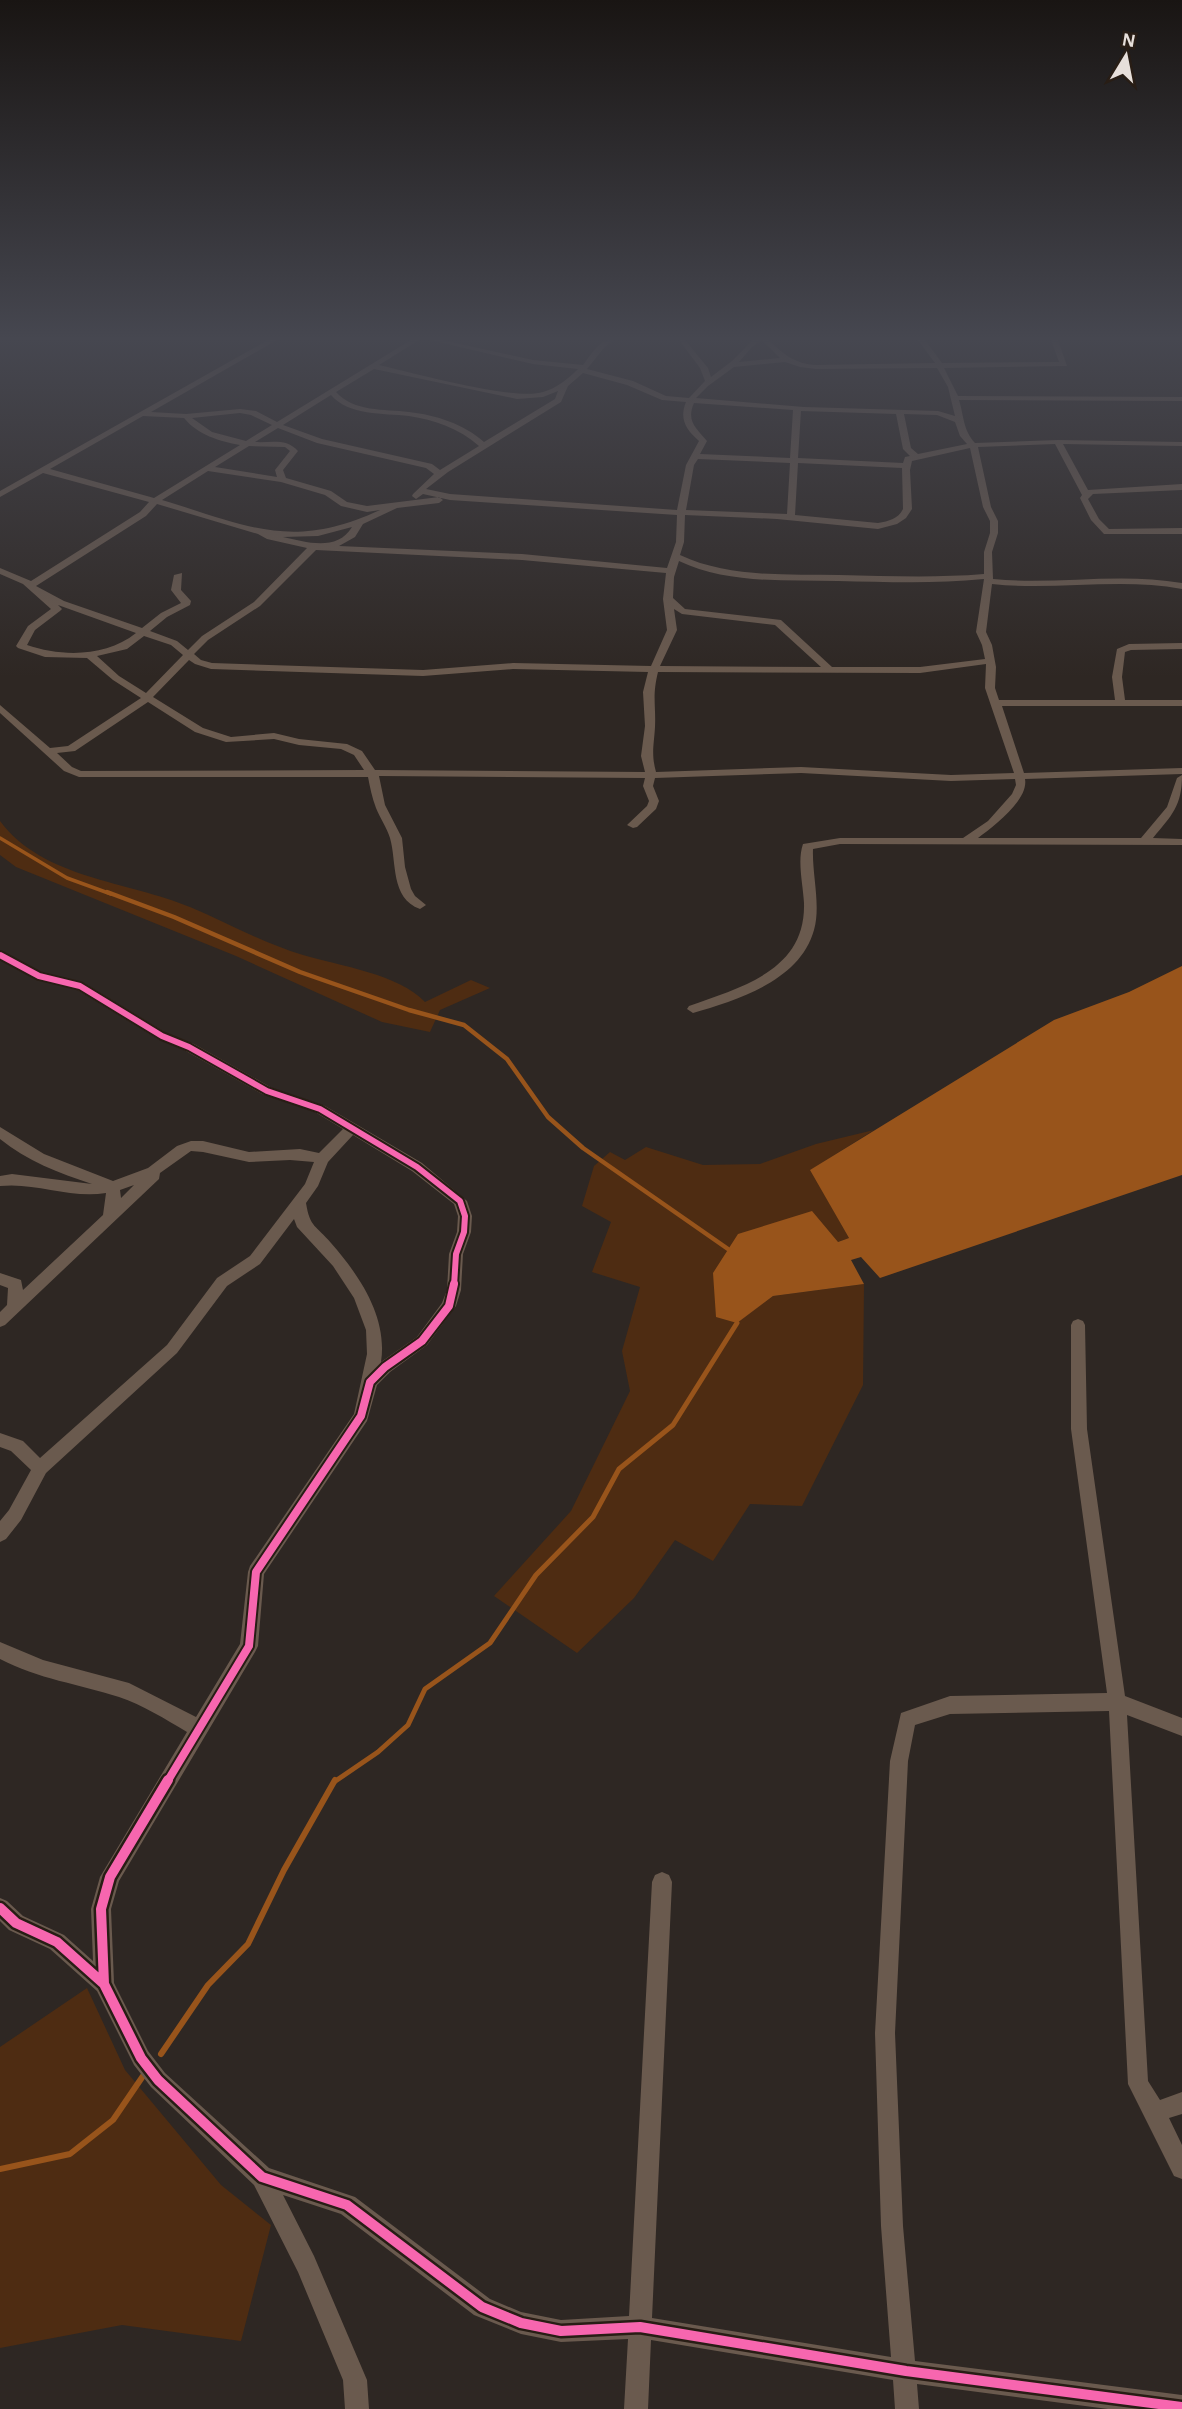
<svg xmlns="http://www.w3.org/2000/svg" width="1182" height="2409" font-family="'Alegreya Sans',sans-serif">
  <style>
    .green { fill: #4e2c12 }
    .water { fill: #98541b }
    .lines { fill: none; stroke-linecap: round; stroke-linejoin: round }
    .stream-far3 { stroke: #98541b; stroke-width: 3.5 }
    .stream-far2 { stroke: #98541b; stroke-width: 4.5 }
    .stream-far1 { stroke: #98541b; stroke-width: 5 }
    .stream { stroke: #98541b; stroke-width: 6 }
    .street { fill: #6a5a4e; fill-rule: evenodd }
    .cycleway-far2-casing { stroke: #281d15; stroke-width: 10 }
    .cycleway-far1-casing { stroke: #281d15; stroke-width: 12 }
    .cycleway-casing { stroke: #281d15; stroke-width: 15 }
    .cycleway-far2 { stroke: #f766af; stroke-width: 6 }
    .cycleway-far1 { stroke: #f766af; stroke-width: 8 }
    .cycleway { stroke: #f766af; stroke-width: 10 }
  </style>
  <rect width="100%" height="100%" fill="#2e2723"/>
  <path class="green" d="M0 821C43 879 128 881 190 907 228 923 263 943 303 955 340 966 399 974 425 1002L471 980 490 988 440 1010 430 1032 382 1022 236 956 16 867 0 855Z
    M874 1130 811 1170 849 1238 838 1242 736 1323 773 1296 864 1284 863 1385 802 1506 750 1504 713 1561 675 1540 634 1598 577 1653 494 1596 571 1511 630 1391 622 1351 640 1287 592 1272 611 1222 582 1206 594 1166 610 1152 625 1160 646 1147 703 1165 760 1164 816 1144Z
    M87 1988 125 2070 221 2185 271 2225 241 2341 122 2325 0 2348V2047Z"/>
  <path class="water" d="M1182 966V1175L880 1278 861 1257 851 1260 864 1284 773 1296 737 1323 716 1317 713 1273 738 1234 812 1211 838 1242 849 1238 810 1170 1054 1020 1129 992Z"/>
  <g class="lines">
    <path class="stream-far3" d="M0 838 67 878 111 894"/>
    <path class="stream-far2" d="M107 892 174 917 300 972 409 1010 464 1025 507 1059 548 1117 583 1148 728 1249"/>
    <path class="stream-far1" d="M334 1782 378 1752 408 1725 425 1689 490 1643 536 1575 593 1517 619 1469 673 1425 737 1323"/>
    <path class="stream" d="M161 2054 208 1985 248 1944 284 1870 335 1780
      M0 2169 70 2154 113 2120 143 2076"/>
    <path class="street" d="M268 340H277L151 412 186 414 240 409 256 411 277 422 411 340H419L379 365C414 373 514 401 543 392 557 388 568 379 578 369L533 364 430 340H442L533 360 583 365C592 354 598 340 613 340L603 349 587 369 633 381 666 396 689 398 705 381 700 368 679 340H685L708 368 711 377 732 361 753 340H769C783 354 795 364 816 365L935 363 918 340H925L942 363 1059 362 1051 340H1058L1067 366 944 368 958 396 1182 397V401L959 400C964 416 963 430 975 443L1058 440 1182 442V446L1063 444 1088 490 1182 484V490L1093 494 1088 499 1099 519 1109 529 1182 528V534H1104L1091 520 1080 498 1082 495 1055 444 978 447 991 507 998 521V533L992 552 993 579C1056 585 1120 572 1182 583V589C1120 577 1055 591 992 584L986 632 992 645 996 667 995 688 999 700H1115L1112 677 1117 649 1129 644 1182 643V649L1131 650 1125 652 1122 677 1125 700H1182V706H1002L1024 773 1182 768V774L1025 779C1029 800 993 827 978 838H1141L1167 807 1177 778 1182 775C1182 806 1172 815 1153 838L1182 839V845L840 844 813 849C812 875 821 905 814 930 800 981 737 1000 693 1013L687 1009 689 1006C741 987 806 971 804 903 803 884 797 861 803 844L840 838H963L988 821 1012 794 1016 785 1015 779 951 781 801 773 655 778 653 786 659 801 656 809 637 827 633 828 627 825 647 806 649 801 643 786 645 778 379 776 385 805 402 838 405 867 411 889 415 896 426 905 420 909C390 898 397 862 390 838 387 828 380 818 376 808 372 798 370 787 368 777H79L64 771 0 713V705L50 748 68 746 141 698 113 680 87 658 45 657 18 648 16 646 28 626 51 609 23 584 0 574V568L31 581 140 512 149 502 43 473 0 497V491ZM762 340 780 358 739 362 752 347ZM785 362 800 367 816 369 937 368 948 387 955 416 938 411 804 407 696 398 708 386 734 367ZM374 369 517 399 543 397 558 391 555 399 484 442C464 424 436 415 409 412 384 409 354 412 336 392ZM583 373 627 385 662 400 686 402C679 419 686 430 699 441L686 465 677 510 450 494 426 489 448 472 561 402 568 386ZM331 395C349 416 383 413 409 416 434 420 459 428 479 446L440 470 432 464 322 439 283 425ZM694 403 793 410 790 458 700 454 707 441C696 428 686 421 694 403ZM801 411 896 414 903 449 910 456 905 457 903 463 798 458ZM240 413 251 415 272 425 246 441 212 432 192 418ZM904 414 937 415 955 422 960 436 967 444 918 454 911 448ZM143 416 184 418C198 435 219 441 240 445L154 498 50 469ZM278 428 317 443 426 468 434 474 413 494 412 496 416 499 423 494 450 500 677 515 676 542 667 568 522 554 339 546 355 537 363 524 397 508 439 503 443 500 439 497 367 506 347 502 331 491 286 478 283 470 298 451C286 438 272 443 255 442ZM249 446 285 447 290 451 275 470 277 477 215 467ZM970 448 983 507 990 521V533L984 552V574C936 578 888 576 839 575 786 574 729 578 680 555L684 542 685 515 777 519 878 529 897 524 906 518 912 509 910 470 912 461ZM698 459 790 463 787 514 686 510 694 465ZM798 463 902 468 903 509C898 519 889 521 878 523L795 515ZM208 471 281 482 325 495 341 506 367 512 380 510C292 551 248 526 162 500ZM157 504 258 534 267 539 307 548 254 602 202 636 188 650 177 641 150 631 167 617 190 605 191 601 181 590 182 573 174 575 171 590 181 603 161 613 142 628 64 601 36 586 146 516ZM352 527C337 552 306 542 283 537L318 536ZM316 550 522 560 666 573 663 599 667 630 651 666 513 663 423 670 212 663 201 660 194 654 208 640 260 606ZM679 561C727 584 786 580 838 581 887 582 935 584 984 579L976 632 982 645 985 659 920 667H832L781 620 685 609 673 598 674 577ZM58 605 136 633C106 657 62 657 27 645L35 630 60 611 62 609ZM674 609 682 614 775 625 821 667 660 666 677 630ZM144 636 171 645 183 655 146 693 119 676 97 656 127 649ZM189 660 195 664 211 669 423 676 513 669 648 672 643 692 645 726 641 756 645 772 375 770 362 751 347 744 299 739 274 733 231 737 203 728 153 697ZM986 664 985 688 1014 773 951 775 801 767 656 772C651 754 654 745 655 727 656 705 652 696 658 672L920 673ZM148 702 195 732 226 742 274 739 299 745 341 749 354 755 364 770 81 771 72 767 57 753 75 751Z
      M0 951 43 973 84 983 166 1033 194 1044 272 1088 325 1106 422 1163 467 1201 472 1216 471 1232 463 1254 461 1290 456 1306 427 1345 390 1372 377 1385 367 1421 264 1574 258 1646 255 1652 119 1881 111 1909 114 1983 148 2051 165 2073 269 2168 355 2197 490 2299 521 2312 561 2320 629 2316 652 1882 655 1875 662 1872 669 1875 672 1882 652 2318 891 2357 881 2226 875 2033 890 1761 901 1713 950 1696 1107 1693 1071 1429V1325L1073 1321 1078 1319 1083 1321 1085 1325 1087 1429 1125 1696 1182 1718V1736L1127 1715 1148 2081 1160 2100 1182 2092V2114L1169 2118 1182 2145V2179L1174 2176 1128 2084 1109 1711 950 1714 915 1725 908 1761 895 2033 903 2226 915 2361 1182 2395V2409H1108L917 2384 919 2409H895L893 2380 651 2340 648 2409H624L628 2339 561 2342 521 2334 474 2315 341 2214 283 2195 314 2256 367 2380 369 2409H345L343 2380 298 2272 254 2185 151 2087 134 2065 97 1991 50 1949 9 1930 0 1921V1898L7 1901 23 1916 64 1935 93 1961 91 1909 100 1877 187 1732C165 1719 143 1705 119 1697 79 1684 38 1679 0 1659V1642L43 1660 129 1683 196 1717 240 1644 248 1572 250 1566 354 1414 367 1354 366 1330 354 1298 333 1266 297 1227 294 1219 260 1264 227 1286 177 1353 46 1473 21 1520 6 1539 0 1542V1521L9 1510 31 1470 11 1451 0 1447V1433L23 1441 40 1458 167 1345 217 1278 250 1256 305 1184 314 1162 290 1160 249 1162 203 1152 191 1151 160 1173 159 1179 5 1325 0 1327V1312L7 1305 8 1288 0 1285V1273L21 1280 23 1290 103 1215 106 1193C70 1199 36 1182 0 1186V1176L12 1174 92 1184C59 1173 27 1161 0 1139V1127L44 1154 113 1181 148 1168 177 1146 191 1141H203L249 1152 300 1149 319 1153 343 1129 315 1112 262 1094 184 1050 158 1039 76 989 35 979 0 960ZM353 1135 412 1171 454 1204 458 1216 457 1232 449 1254 447 1290 442 1303 417 1337 381 1362C388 1317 359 1275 331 1243 316 1225 310 1228 306 1203L318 1186 328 1162ZM134 1185 121 1198 120 1190Z"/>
    <defs>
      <path id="cycleway-far2" d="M0 955 39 976 80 986 162 1036 189 1047 267 1091 320 1109 417 1167 460 1201 465 1216 464 1232 456 1254 454 1286"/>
      <path id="cycleway-far1" d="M167 1782 249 1646 256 1572 361 1416 370 1382 385 1367 422 1341 449 1306 454 1284"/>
      <path id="cycleway" d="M0 1908 16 1923 57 1942 104 1984 141 2058 158 2080 262 2177 347 2205 482 2307 521 2323 561 2331 640 2327 906 2371 1182 2407
        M104 1984 101 1909 110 1877 168 1780"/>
    </defs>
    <use href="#cycleway-far2" class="cycleway-far2-casing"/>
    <use href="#cycleway-far1" class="cycleway-far1-casing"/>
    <use href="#cycleway" class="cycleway-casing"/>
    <use href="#cycleway-far2" class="cycleway-far2"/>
    <use href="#cycleway-far1" class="cycleway-far1"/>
    <use href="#cycleway" class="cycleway"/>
  </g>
  <linearGradient id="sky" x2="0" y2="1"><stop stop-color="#191513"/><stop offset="0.5" stop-color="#464750"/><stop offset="1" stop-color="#464750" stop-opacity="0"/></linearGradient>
  <rect width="1182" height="677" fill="url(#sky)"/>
  <g transform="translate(1126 56) rotate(10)" stroke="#281d15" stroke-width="5" paint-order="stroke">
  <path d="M0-5L12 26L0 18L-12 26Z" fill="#e7dfda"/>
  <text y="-10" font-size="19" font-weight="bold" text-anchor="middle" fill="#e7dfda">N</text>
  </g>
</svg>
